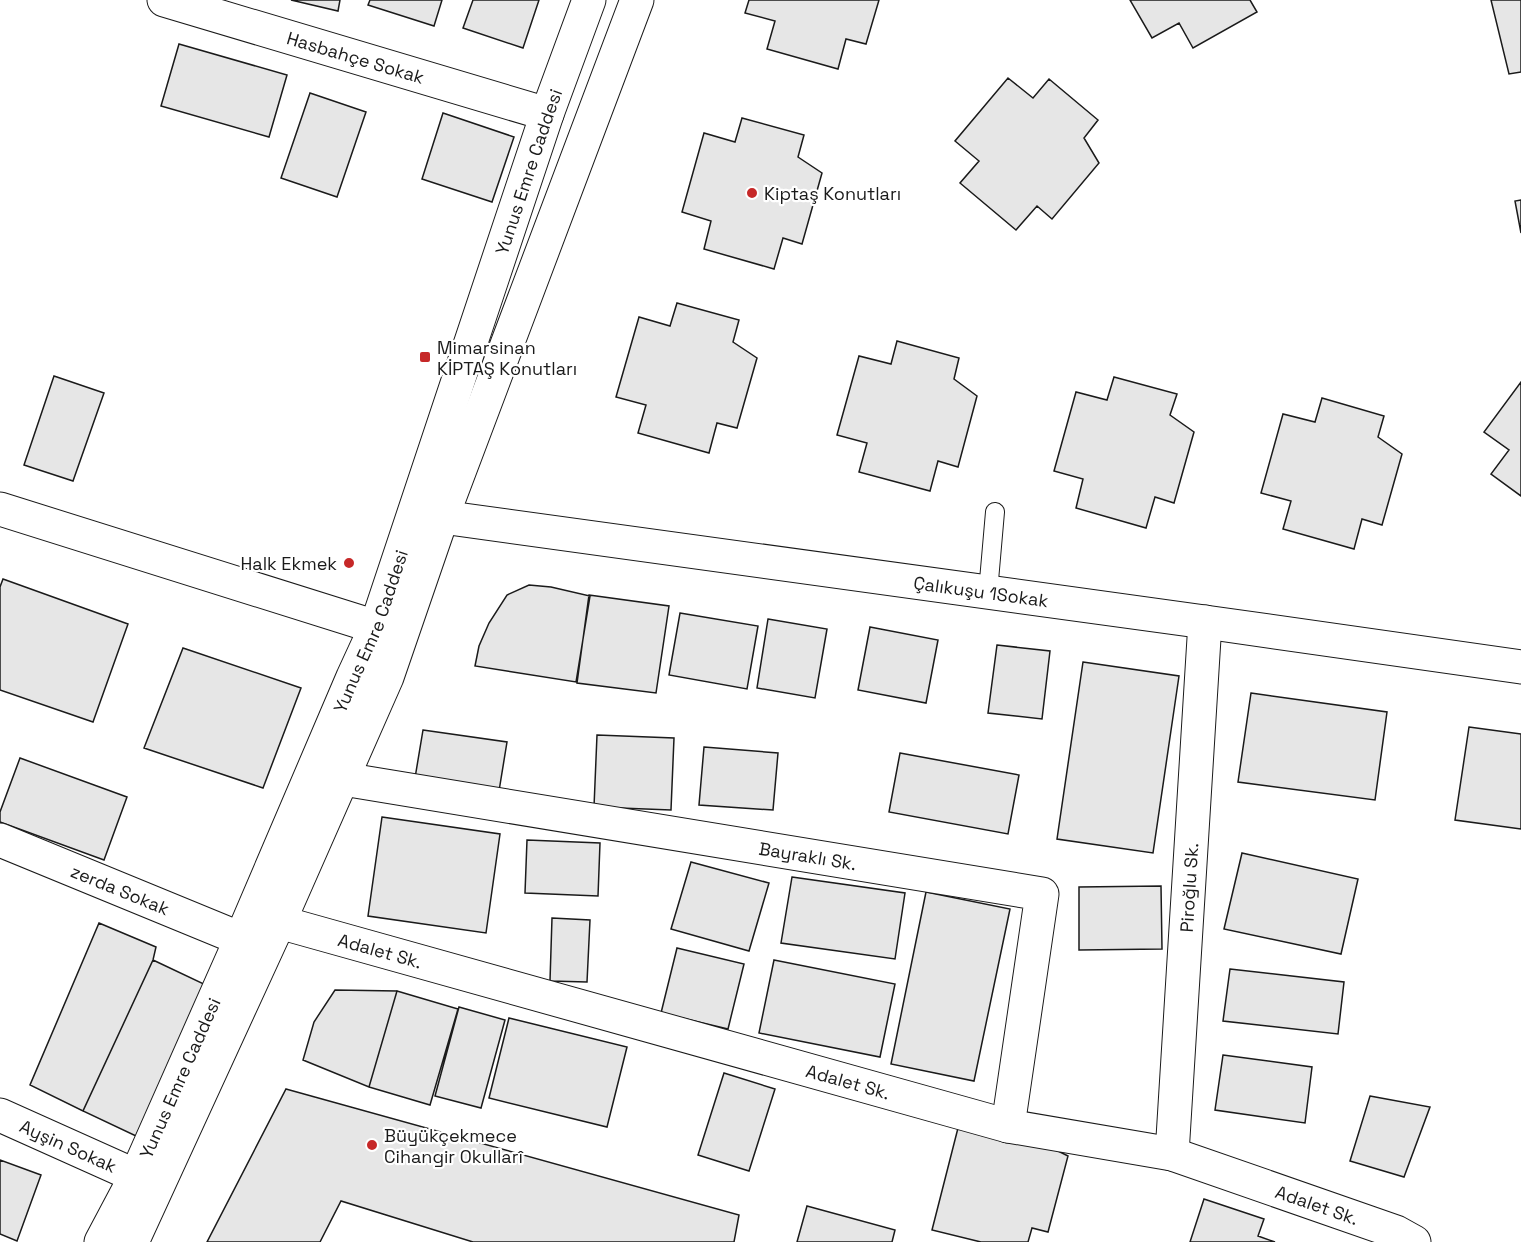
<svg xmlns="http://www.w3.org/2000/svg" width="1521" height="1242" font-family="'Space Grotesk',sans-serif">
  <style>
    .building { fill: #e6e6e6; stroke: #1a1a1a; stroke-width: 1.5 }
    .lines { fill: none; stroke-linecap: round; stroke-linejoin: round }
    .lane-casing { stroke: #1a1a1a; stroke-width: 20 }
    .street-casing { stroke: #1a1a1a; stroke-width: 35 }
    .primary-casing { stroke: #1a1a1a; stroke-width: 35 }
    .lane { stroke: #fff; stroke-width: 18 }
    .street { stroke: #fff; stroke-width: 33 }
    .primary { stroke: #fff; stroke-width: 33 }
    .poi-dot { fill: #c62828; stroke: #fff; stroke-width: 2 }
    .labels { text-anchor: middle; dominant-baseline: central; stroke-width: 4.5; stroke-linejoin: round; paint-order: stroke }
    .street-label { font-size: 18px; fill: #1a1a1a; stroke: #fff }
    .poi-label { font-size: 18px; fill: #1a1a1a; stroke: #fff; text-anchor: start }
  </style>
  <rect width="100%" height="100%" fill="#fff"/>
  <path class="building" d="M291 0H340L338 11Z
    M370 0H442L434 26 368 5Z
    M473 0H539L523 48 463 28Z
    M749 0H879L866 44 846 39 838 69 767 49 775 21 745 13Z
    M1130 0H1250L1257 12 1193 48 1179 23 1152 38Z
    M1491 0H1521V72L1509 74Z
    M179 44 287 75 269 137 161 106Z
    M1008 78 1033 98 1049 79 1098 120 1084 138 1099 163 1052 219 1037 206 1016 230 960 183 979 161 955 141Z
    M310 93 366 112 337 197 281 178Z
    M443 113 514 137 492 202 422 179Z
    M742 118 804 135 798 157 822 173 802 244 783 238 774 269 704 249 711 221 682 212 704 133 735 142Z
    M1521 200V233L1515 201Z
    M677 303 739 320 733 342 757 358 737 428 717 423 709 453 638 433 646 405 616 397 639 317 670 326Z
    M897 341 959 358 954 379 977 396 958 467 938 461 930 491 859 472 867 443 837 435 859 356 891 364Z
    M54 376 104 393 73 481 24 465Z
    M1114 377 1177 394 1170 415 1194 432 1174 503 1155 497 1146 528 1076 508 1083 479 1054 471 1076 392 1107 400Z
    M1521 382V496L1491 474 1509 450 1484 432Z
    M1322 398 1384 416 1378 437 1402 454 1382 525 1362 519 1354 549 1283 529 1291 501 1261 493 1283 414 1315 422Z
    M3 579 128 624 93 722 0 690V587Z
    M529 585 551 587 590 596 576 682 475 666 479 646 489 623 507 595Z
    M589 595 669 606 656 693 577 683Z
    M680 613 758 626 747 689 669 675Z
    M768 619 827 629 815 698 757 688Z
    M870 627 938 640 926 703 858 690Z
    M997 645 1050 651 1042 719 988 713Z
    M183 648 301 688 263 788 144 748Z
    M1083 662 1179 676 1153 853 1057 839Z
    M1251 693 1387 712 1375 800 1238 782Z
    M1469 727 1521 734V829L1455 820Z
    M423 730 507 742 499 791 415 778Z
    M597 735 674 738 671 810 594 807Z
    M704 747 778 753 773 810 699 805Z
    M900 753 1019 775 1008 834 889 812Z
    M20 758 127 797 104 860 0 822V812Z
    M382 817 500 834 486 933 368 916Z
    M527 840 600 843 598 896 525 893Z
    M1242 853 1358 879 1341 954 1224 929Z
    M691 862 769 883 749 951 671 929Z
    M792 877 905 893 895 959 781 943Z
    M1161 886 1162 949 1079 950V887Z
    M926 892 1010 909 974 1081 891 1064Z
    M552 918 590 920 587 982 550 981Z
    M99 923 156 947 153 960 83 1111 30 1085Z
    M677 948 744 964 728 1029 661 1013Z
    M153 960 206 985 136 1136 83 1111Z
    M774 960 895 984 880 1057 759 1033Z
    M1230 969 1344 982 1338 1034 1223 1021Z
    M335 990 397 991 369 1087 303 1060 314 1022Z
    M397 991 458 1009 430 1105 369 1087Z
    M459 1007 505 1020 481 1108 435 1096Z
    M509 1018 627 1047 607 1127 489 1098Z
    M1223 1055 1312 1067 1305 1123 1215 1110Z
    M724 1073 775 1089 749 1171 698 1155Z
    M286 1089 739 1215 734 1242H473L341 1201 320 1242H207Z
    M1370 1096 1430 1107 1404 1177 1350 1161Z
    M1008 1126 1068 1156 1048 1232 1032 1228 1028 1242H981L932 1230 958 1128Z
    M0 1160 41 1175 17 1241 0 1234Z
    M1204 1199 1264 1219 1258 1236 1275 1242H1190Z
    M807 1206 895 1230 892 1242H797Z"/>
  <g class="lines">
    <defs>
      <path id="lane" d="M988 592 995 512"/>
      <g id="street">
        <path id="s1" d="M164 0 547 114"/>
        <path d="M0 509 376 627"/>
        <path id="s2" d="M442 517 1205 622 1521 667"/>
        <path id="s3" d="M343 779 1042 894 1008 1126"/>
        <path id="s4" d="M0 840 241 939"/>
        <path id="s5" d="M279 922 1008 1126 1172 1154 1396 1232 1414 1242"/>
        <path id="s6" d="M0 1115 136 1176"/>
        <path id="s7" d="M1172 1154 1205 622"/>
      </g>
      <g id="primary">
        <path id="s8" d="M101 1242 136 1176 241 939 353 677 376 627 547 114 589 0"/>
        <path d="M132 1242 279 922 387 677 442 517 637 0"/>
      </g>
    </defs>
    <use href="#lane" class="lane-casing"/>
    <use href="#street" class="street-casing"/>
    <use href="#primary" class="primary-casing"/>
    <use href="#lane" class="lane"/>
    <use href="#street" class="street"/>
    <use href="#primary" class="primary"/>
  </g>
  <g class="poi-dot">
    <circle cx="752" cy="193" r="6"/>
    <rect x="419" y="351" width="12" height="12" rx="3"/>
    <circle cx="349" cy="563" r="6"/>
    <circle cx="372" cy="1145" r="6"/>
  </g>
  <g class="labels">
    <g class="street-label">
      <text stroke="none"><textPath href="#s1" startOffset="200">Hasbahçe Sokak</textPath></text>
      <text stroke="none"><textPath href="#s8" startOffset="1154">Yunus Emre Caddesi</textPath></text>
      <text stroke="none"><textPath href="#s2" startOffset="544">Çalıkuşu 1Sokak</textPath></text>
      <text stroke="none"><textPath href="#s8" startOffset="668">Yunus Emre Caddesi</textPath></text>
      <text stroke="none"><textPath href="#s3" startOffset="471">Bayraklı Sk.</textPath></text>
      <text stroke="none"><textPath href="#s7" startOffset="267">Piroğlu Sk.</textPath></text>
      <text stroke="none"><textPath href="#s4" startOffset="130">zerda Sokak</textPath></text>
      <text stroke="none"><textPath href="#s5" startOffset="105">Adalet Sk.</textPath></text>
      <text stroke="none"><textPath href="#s8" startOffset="182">Yunus Emre Caddesi</textPath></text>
      <text stroke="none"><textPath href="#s5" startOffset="591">Adalet Sk.</textPath></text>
      <text stroke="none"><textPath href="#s6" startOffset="75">Ayşin Sokak</textPath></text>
      <text stroke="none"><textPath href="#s5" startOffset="1077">Adalet Sk.</textPath></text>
    </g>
    <g class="poi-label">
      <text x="764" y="193">Kiptaş Konutları</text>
      <text x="437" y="347">Mimarsinan<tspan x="437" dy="21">KİPTAŞ Konutları</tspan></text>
      <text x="337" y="563" text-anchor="end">Halk Ekmek</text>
      <text x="384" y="1135">Büyükçekmece<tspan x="384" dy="21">Cihangir Okullarî</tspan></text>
    </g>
  </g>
</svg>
